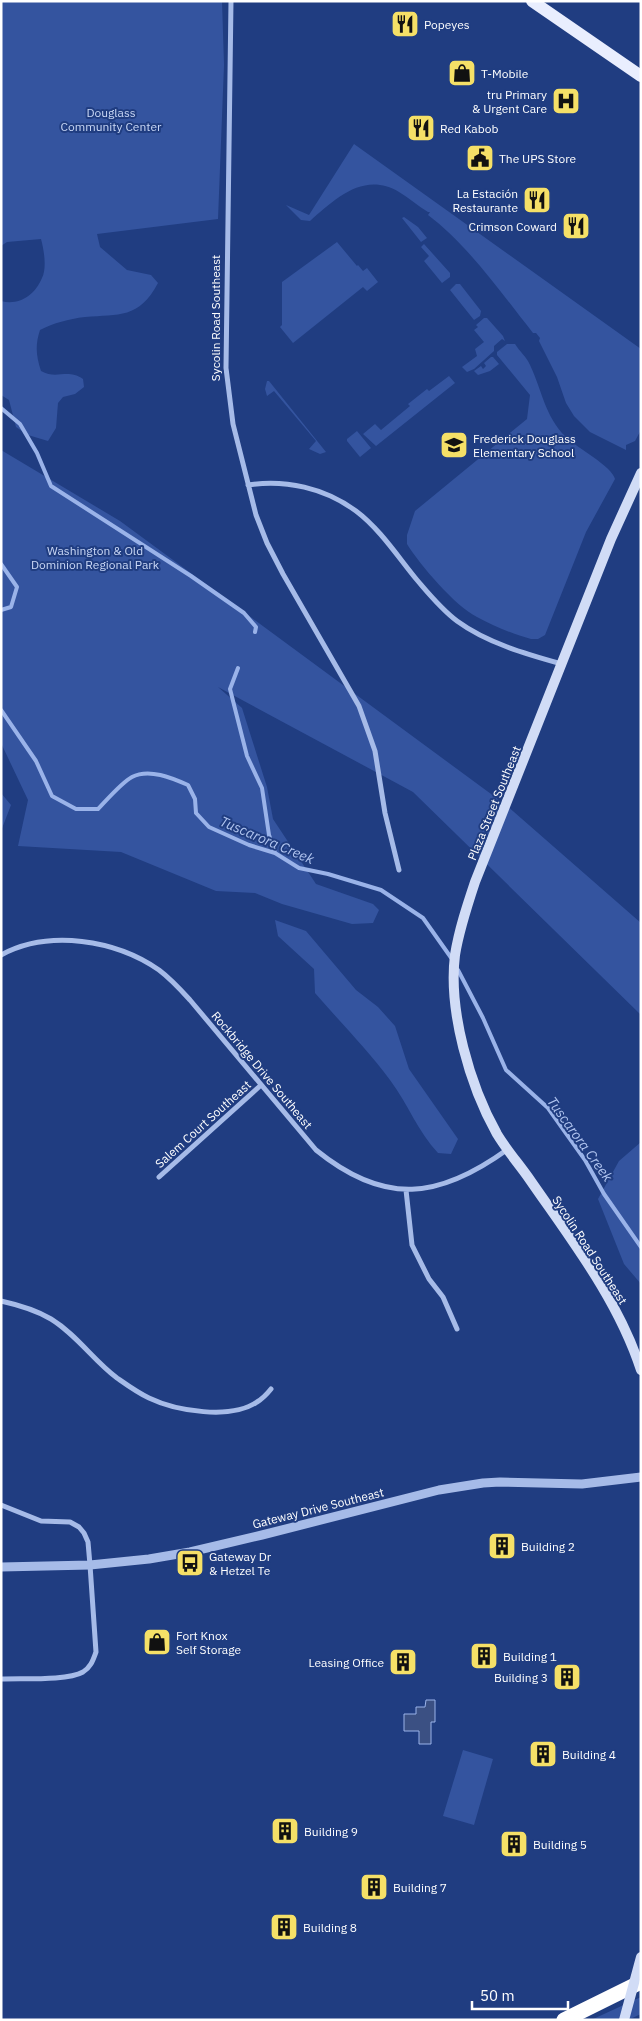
<svg xmlns="http://www.w3.org/2000/svg" width="642" height="2021" font-family="'IBM Plex Sans',sans-serif">
  <style>
    .green { fill: #34549f }
    .water { fill: #3b5083; stroke: #9ab3e9 }
    .lines { fill: none; stroke-linecap: round; stroke-linejoin: round }
    .stream { stroke: #9ab3e9; stroke-width: 4 }
    .minor { stroke: #a6bbe8; stroke-width: 5 }
    .tertiary { stroke: #a6bbe8; stroke-width: 9 }
    .secondary { stroke: #d1dcf6; stroke-width: 10 }
    .primary { stroke: #e9eefe; stroke-width: 12 }
    .motorway { stroke: #fff; stroke-width: 15 }
    .secondary-bridge { stroke: #d1dcf6; stroke-width: 10 }
    .labels { text-anchor: middle; dominant-baseline: central; stroke-width: 4; stroke-linejoin: round; paint-order: stroke }
    .poi-label { font-size: 12px; fill: #fff; stroke: #203d81; text-anchor: start }
    .park-label { font-size: 12px; fill: #cad8f6; stroke: #203d81 }
    .street-label { font-size: 12px; fill: #fff; stroke: #203d81 }
    .water-label { font-size: 14px; font-style: italic; fill: #b1c5f0; stroke: #203d81 }
  </style>
  <rect width="100%" height="100%" fill="#203d81"/>
  <path class="green" d="M1 1H222L224 65 218 219 97 234 100 247 127 270 151 275 158 283C139 319 119 314 85 317 68 319 54 323 40 330 35 345 36 356 41 371 57 380 67 368 83 379L84 387 75 394 63 397 58 403 56 428 48 441 28 435 16 427 9 400 1 395V301C19 306 35 295 42 278 47 268 44 250 41 239L7 242 1 246Z
    M354 144 641 349V430L635 441 626 445V450L590 432 574 416 566 403 557 377 539 341 540 338 536 333H533C502 294 468 245 428 215L430 212H428C418 206 409 198 399 192 364 171 335 199 310 221L301 220 286 205 309 215Z
    M404 217 418 227 427 238 421 242 402 218Z
    M337 242 357 266 358 265 363 271 367 268 378 282 367 291 363 287 293 343 280 327 282 325V282Z
    M424 244 450 273V277L442 283 424 261 429 256 421 247Z
    M456 284H460L481 311 480 316 474 320 450 290Z
    M484 318H487L503 336 505 341 502 339 494 346V351L474 369 467 372 462 367 477 356 475 349 484 342 474 330 478 327 476 325Z
    M507 344H515C520 352 526 356 530 365 542 390 545 417 566 437 577 448 612 466 615 479L586 532 545 635 538 639H531C513 634 493 626 477 617 455 606 420 565 407 544V535L415 511 527 419 530 395 497 355V352Z
    M491 357H493L499 364 490 371 478 375 474 371 481 366 483 369 486 366 484 363Z
    M449 376 455 383 376 446 363 434 375 424 381 430 410 406 408 404 427 389 429 391Z
    M267 381H269L326 452 320 454 309 449 316 441 274 391 267 396 265 389Z
    M357 431 371 448 360 457 347 441V439Z
    M1 450 120 521 506 805 641 923V1015L413 792 218 687 242 708 267 787 273 819 316 884 373 904 379 910 373 923 352 924 282 904 255 893 216 891 121 852 18 846 28 800 1 743Z
    M1 793 11 805 1 831Z
    M275 920 306 931 356 990 378 1007 395 1026 409 1069 458 1139 451 1154 438 1153C418 1132 408 1104 390 1080 367 1049 340 1022 315 993L314 969 278 936Z
    M641 1142V1284L624 1264 598 1199 619 1161Z
    M463 1750 493 1759 474 1825 443 1816Z
    M641 1997V2014L628 2020H591Z"/>
  <path class="water" d="M426 1700H435V1722H431V1744H419V1731H404V1714H416V1707H425Z"/>
  <g class="lines">
    <path class="stream" d="M1 408 20 424 37 453 51 486 191 576 244 613 256 627 255 632
      M1 564 17 587 11 607 1 610
      M238 668 230 689 247 756 262 788 269 835 275 853
      M1 710 36 761 52 796 76 809H98C107 800 121 783 132 777 149 768 172 778 188 785L195 799 196 813 209 827 249 845 275 853 299 868 328 874 381 890 423 918 452 959
      M458 970 483 1018 506 1070 548 1108 585 1160 604 1194 641 1247"/>
    <path class="minor" d="M231 1 226 368 233 424 256 515 267 543 283 574 359 706 375 751 385 813 399 870
      M248 485C285 479 325 488 356 511 380 529 398 557 417 580 429 594 441 609 457 621 487 643 526 654 562 664
      M1 955C49 929 116 940 159 970 171 979 180 989 190 1000L316 1150C385 1206 439 1199 508 1149
      M159 1177 260 1086
      M406 1190 412 1245 429 1279 443 1297 457 1329
      M1 1301C19 1305 36 1310 51 1319 77 1335 93 1360 117 1378 127 1385 138 1393 149 1398 176 1411 231 1420 257 1402 262 1399 267 1394 271 1389
      M1 1505 41 1521 70 1522 79 1527 84 1533 88 1542 90 1565 96 1652C93 1660 91 1667 83 1672 67 1681 22 1678 1 1679"/>
    <path class="tertiary" d="M1 1567 90 1565 149 1559 190 1552 262 1535 439 1490 483 1483 500 1482 582 1484 641 1477"/>
    <path class="secondary" d="M641 473 611 539 475 882C467 906 459 930 455 955 448 1011 470 1086 497 1134 506 1149 518 1163 528 1177 570 1238 618 1299 641 1370"/>
    <path class="primary" d="M532 1 641 76"/>
    <path class="motorway" d="M564 2020 641 1982"/>
    <path class="secondary-bridge" d="M624 2020 641 1957"/>
  </g>
  <defs>
    <symbol id="restaurant-square" viewBox="-11 -11 22 22"><rect x="-9" y="-9" width="18" height="18" rx="4" fill="#f5e067" stroke="#203d81"/><path d="M-5-6h1v4h1v-4h1v4h1v-4h1v5L-1.5 .5V6h-2V.5L-5-1ZM5-6V6H3V1.5H1.5Q1.5-4 5-6Z" fill="#111"/></symbol>
    <symbol id="shop-square" viewBox="-11 -11 22 22"><rect x="-9" y="-9" width="18" height="18" rx="4" fill="#f5e067" stroke="#203d81"/><path d="M-5-2.5h2.3a2.7 3.5 0 0 1 5.4 0H5L5.5 6h-11ZM-1.5-2.5h3a1.5 2.3 0 0 0-3 0Z" fill="#111"/></symbol>
    <symbol id="hospital-square" viewBox="-11 -11 22 22"><rect x="-9" y="-9" width="18" height="18" rx="4" fill="#f5e067" stroke="#203d81"/><path d="M-5-5h3v3.5h4V-5h3V5h-3V1.5h-4V5h-3Z" fill="#111"/></symbol>
    <symbol id="civic-square" viewBox="-11 -11 22 22"><rect x="-9" y="-9" width="18" height="18" rx="4" fill="#f5e067" stroke="#203d81"/><path d="M-.6-6.5H3V-4.5H.6V-3L4-1V1h2V6H-6V1h2V-1L-.6-3ZM-1.2 2.5V6h2.4V2.5Z" fill="#111"/></symbol>
    <symbol id="school-square" viewBox="-11 -11 22 22"><rect x="-9" y="-9" width="18" height="18" rx="4" fill="#f5e067" stroke="#203d81"/><path d="M0-5L7-2L0 1L-7-2ZM-4 1L0 2.5L4 1V4Q0 6-4 4Z" fill="#111"/></symbol>
    <symbol id="building-square" viewBox="-11 -11 22 22"><rect x="-9" y="-9" width="18" height="18" rx="4" fill="#f5e067" stroke="#203d81"/><path d="M-4-6H4V6H1V3H-1V6H-4ZM-2.5-4.3h1.7v1.8h-1.7ZM.8-4.3h1.7v1.8H.8ZM-2.5-1h1.7V.8h-1.7ZM.8-1h1.7V.8H.8Z" fill="#111"/></symbol>
    <symbol id="bus-square" viewBox="-11 -11 22 22"><rect x="-9" y="-9" width="18" height="18" rx="4" fill="#f5e067" stroke="#203d81"/><path d="M-5-6H5V4H4V6H2V4H-2V6H-4V4H-5ZM-3.5-4V0h7V-4ZM-3.5 1.2v1.5H-2V1.2ZM2 1.2v1.5H3.5V1.2Z" fill="#111"/></symbol>
  </defs>
  <g fill-rule="evenodd">
    <use href="#restaurant-square" x="389" y="8" width="32" height="32"/>
    <use href="#shop-square" x="446" y="57" width="32" height="32"/>
    <use href="#hospital-square" x="550" y="85" width="32" height="32"/>
    <use href="#restaurant-square" x="405" y="112" width="32" height="32"/>
    <use href="#civic-square" x="464" y="142" width="32" height="32"/>
    <use href="#restaurant-square" x="521" y="184" width="32" height="32"/>
    <use href="#restaurant-square" x="560" y="210" width="32" height="32"/>
    <use href="#school-square" x="438" y="429" width="32" height="32"/>
    <use href="#building-square" x="486" y="1530" width="32" height="32"/>
    <use href="#bus-square" x="174" y="1547" width="32" height="32"/>
    <use href="#shop-square" x="141" y="1626" width="32" height="32"/>
    <use href="#building-square" x="468" y="1640" width="32" height="32"/>
    <use href="#building-square" x="387" y="1646" width="32" height="32"/>
    <use href="#building-square" x="551" y="1661" width="32" height="32"/>
    <use href="#building-square" x="527" y="1738" width="32" height="32"/>
    <use href="#building-square" x="269" y="1815" width="32" height="32"/>
    <use href="#building-square" x="498" y="1828" width="32" height="32"/>
    <use href="#building-square" x="358" y="1871" width="32" height="32"/>
    <use href="#building-square" x="268" y="1911" width="32" height="32"/>
  </g>
  <g class="labels">
    <g class="poi-label">
      <text x="424" y="24">Popeyes</text>
      <text x="481" y="73">T-Mobile</text>
      <text x="547" y="94" text-anchor="end">tru Primary<tspan x="547" dy="14">&amp; Urgent Care</tspan></text>
      <text x="440" y="128">Red Kabob</text>
      <text x="499" y="158">The UPS Store</text>
      <text x="518" y="193" text-anchor="end">La Estación<tspan x="518" dy="14">Restaurante</tspan></text>
      <text x="557" y="226" text-anchor="end">Crimson Coward</text>
      <text x="473" y="438">Frederick Douglass<tspan x="473" dy="14">Elementary School</tspan></text>
      <text x="521" y="1546">Building 2</text>
      <text x="209" y="1556">Gateway Dr<tspan x="209" dy="14">&amp; Hetzel Te</tspan></text>
      <text x="176" y="1635">Fort Knox<tspan x="176" dy="14">Self Storage</tspan></text>
      <text x="503" y="1656">Building 1</text>
      <text x="384" y="1662" text-anchor="end">Leasing Office</text>
      <text x="548" y="1677" text-anchor="end">Building 3</text>
      <text x="562" y="1754">Building 4</text>
      <text x="304" y="1831">Building 9</text>
      <text x="533" y="1844">Building 5</text>
      <text x="393" y="1887">Building 7</text>
      <text x="303" y="1927">Building 8</text>
    </g>
    <g class="park-label">
      <text x="111" y="112">Douglass<tspan x="111" dy="14">Community Center</tspan></text>
      <text x="95" y="550">Washington &amp; Old<tspan x="95" dy="14">Dominion Regional Park</tspan></text>
    </g>
    <g class="street-label">
      <text transform="translate(215 318) rotate(-90)">Sycolin Road Southeast</text>
      <text transform="translate(494 803) rotate(-68)">Plaza Street Southeast</text>
      <text transform="translate(262 1070) rotate(50)">Rockbridge Drive Southeast</text>
      <text transform="translate(203 1124) rotate(-42)">Salem Court Southeast</text>
      <text transform="translate(590 1250) rotate(57)">Sycolin Road Southeast</text>
      <text transform="translate(318 1508) rotate(-14)">Gateway Drive Southeast</text>
    </g>
    <g class="water-label">
      <text transform="translate(267 840) rotate(23)">Tuscarora Creek</text>
      <text transform="translate(580 1139) rotate(54)">Tuscarora Creek</text>
    </g>
  </g>
  <rect width="642" height="2021" fill="none" stroke="#ffffff" stroke-width="5"/>
  <path d="M472 2001v8h96v-8" fill="none" stroke="#ffffff" stroke-width="2.5"/>
  <text x="480" y="2001" font-size="15" fill="#ffffff" stroke="#203d81" stroke-width="4" paint-order="stroke">50 m</text>
</svg>
